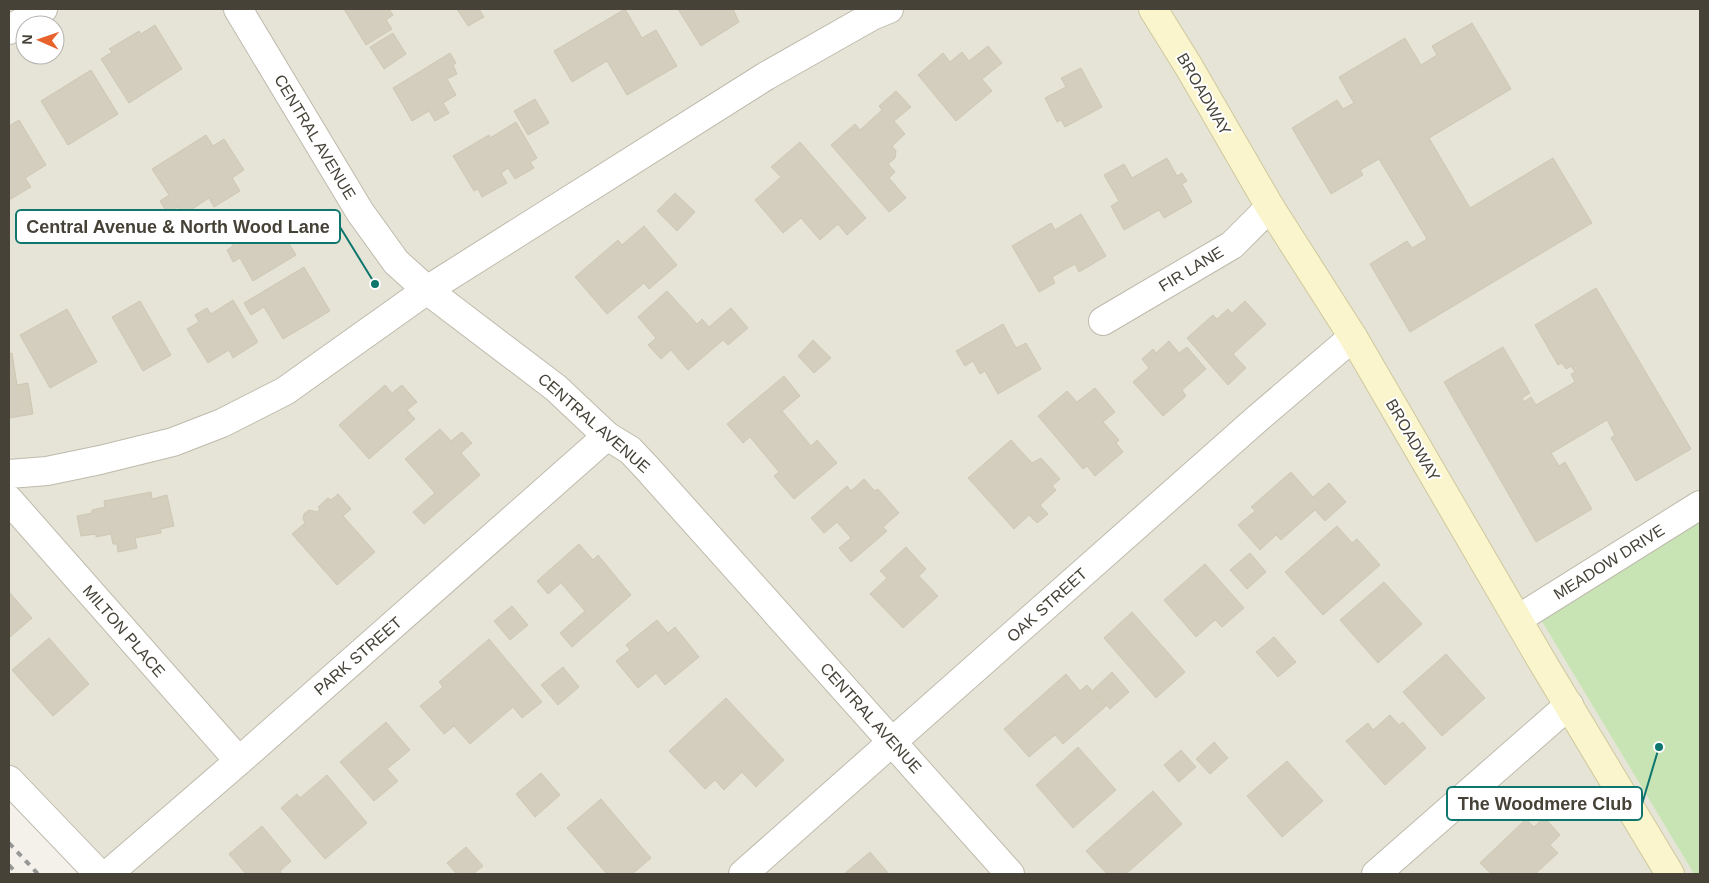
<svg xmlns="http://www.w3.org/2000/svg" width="1709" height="883" font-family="Helvetica,sans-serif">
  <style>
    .residential { fill: #e6e4d7; fill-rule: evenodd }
    .green { fill: #c8e4b5 }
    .building { fill: #d4cebf; stroke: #cec7b3 }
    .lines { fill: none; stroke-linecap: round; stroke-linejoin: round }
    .minor-casing { stroke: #bebaac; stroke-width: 30 }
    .tertiary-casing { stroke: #bebaac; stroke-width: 30 }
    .secondary-casing { stroke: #cfc89c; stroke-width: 30 }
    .minor { stroke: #fff; stroke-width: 28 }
    .tertiary { stroke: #fff; stroke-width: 28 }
    .secondary { stroke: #faf5cc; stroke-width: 28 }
    .rail { stroke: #979797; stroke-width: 4; stroke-dasharray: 6 6; stroke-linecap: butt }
    .labels { text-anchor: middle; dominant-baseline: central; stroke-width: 4; stroke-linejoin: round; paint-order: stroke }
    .street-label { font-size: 16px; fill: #464238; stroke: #fff }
    .leader { fill: none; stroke: #0f766e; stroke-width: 2 }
    .callout-dot { fill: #0f766e; stroke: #fff; stroke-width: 2 }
    .callout { fill: #fff; stroke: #0f766e; stroke-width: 2 }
    .callout-label { font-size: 18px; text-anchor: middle; font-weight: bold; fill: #464238 }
  </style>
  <rect width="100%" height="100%" fill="#f3f1e9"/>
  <path class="residential" d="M9 9H1700V516L1541 620 1694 874H94L9 774ZM25 25H55V55H25Z"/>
  <path class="green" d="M1700 516V874H1694L1541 620Z"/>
  <path class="building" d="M344 9H389L393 15 386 20 392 29 366 45Z
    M457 9H479L484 17 468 26Z
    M625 9 642 38 656 30 677 66 627 95 607 61 572 82 554 51Z
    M678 9H733L739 22 701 46Z
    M1472 23 1511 89 1429 138 1470 208 1553 158 1592 223 1410 332 1370 264 1407 241 1412 248 1427 239 1379 159 1360 170 1363 175 1331 194 1292 128 1337 100 1343 109 1354 103 1339 77 1405 38 1421 65 1437 55 1432 46Z
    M155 25 182 69 129 103 101 59 112 52 109 49 139 31 141 34Z
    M393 33 406 54 384 69 370 47Z
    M988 46 1002 63 982 79 992 91 956 121 918 75 943 53 950 62 962 52 969 61Z
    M450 53 456 63 453 65 457 74 447 79 456 95 443 103 449 113 435 121 429 111 412 121 393 88Z
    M1081 68 1102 107 1065 127 1061 120 1057 122 1045 98 1066 87 1061 78Z
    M91 70 118 114 68 145 41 101Z
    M896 91 911 107 894 121 905 134 892 146 896 151 895 158 888 164 895 172 889 178 906 198 889 212 831 145 855 124 860 130 882 110 879 106Z
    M535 99 549 123 528 135 514 111Z
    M19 120 46 165 25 178 31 187 9 200V126Z
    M516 122 537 158 530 162 534 168 515 179 508 168 501 173 507 183 482 197 478 189 474 191 453 156 489 135 490 138Z
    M206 135 213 146 224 139 244 170 232 178 240 191 214 207 209 198 183 215 178 207 168 214 160 201 169 195 152 169Z
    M800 142 866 218 847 235 838 224 820 240 801 218 783 233 755 200 781 177 771 167Z
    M1167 158 1177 176 1182 173 1187 181 1182 184 1192 202 1164 218 1159 210 1124 230 1111 206 1119 201 1104 175 1124 164 1132 178Z
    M675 193 695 212 677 231 657 211Z
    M260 212 273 233 280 229 296 255 253 281 240 258 233 262 227 250 233 246 226 233Z
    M1081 214 1106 256 1079 272 1075 264 1052 277 1055 283 1039 292 1012 246 1051 223 1055 230Z
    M644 226 677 265 649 289 644 283 607 314 575 277 618 240 622 245Z
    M304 267 330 311 283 339 264 307 251 315 244 303Z
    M1596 288 1691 449 1636 481 1611 438 1615 435 1607 420 1551 453 1559 466 1565 462 1592 509 1536 542 1444 382 1503 347 1530 393 1522 398 1524 402 1531 397 1536 405 1575 382 1571 374 1575 372 1571 366 1566 369 1562 363 1558 365 1535 325Z
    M667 291 697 324 702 319 709 327 731 308 748 328 728 345 723 340 688 370 671 350 661 359 648 345 656 338 638 317Z
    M233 300 258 342 233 358 229 350 208 363 187 329 199 322 195 315 207 308 211 314Z
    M140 301 171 355 143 371 112 317Z
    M1245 301 1266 324 1233 354 1246 368 1228 385 1187 338 1213 315 1217 319 1228 309 1232 313Z
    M67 309 97 362 50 388 20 335Z
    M1003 324 1016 348 1026 343 1041 369 998 394 985 371 980 374 973 361 965 366 956 351Z
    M813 340 831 358 814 373 798 356Z
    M1169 341 1179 353 1187 347 1206 369 1182 390 1186 396 1163 416 1133 382 1149 368 1142 359 1153 349 1156 353Z
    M12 353 17 385 28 383 33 414 9 418V354Z
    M784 376 800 396 782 411 811 446 817 440 837 463 794 499 774 476 779 472 750 437 743 443 727 424Z
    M385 385 392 393 402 385 417 402 407 410 415 419 369 459 339 425Z
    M1095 388 1115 412 1103 422 1119 440 1116 443 1123 452 1095 476 1087 466 1083 469 1038 416 1067 391 1077 402Z
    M440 429 451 441 462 432 472 443 461 453 480 475 424 524 413 512 435 493 405 459Z
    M1011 440 1032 463 1041 458 1060 479 1052 486 1056 490 1040 505 1048 514 1037 523 1029 515 1014 529 968 478Z
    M1291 472 1313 497 1329 483 1346 502 1325 521 1315 510 1281 540 1276 535 1260 550 1238 525 1255 511 1251 507Z
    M864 479 875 491 878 489 899 513 883 527 887 531 851 562 839 548 851 538 837 522 824 533 811 518 847 486 851 491Z
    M151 492 152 499 167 495 174 526 160 529 161 533 135 538 137 548 118 552 117 544H113L111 534 96 537V534L81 536 77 516 92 513V510L105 507 104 501Z
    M338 494 351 509 343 516 375 552 337 585 292 534 305 523 303 519 304 514 309 510 317 512 320 509 318 507 328 498 331 500Z
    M1337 526 1352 543 1357 539 1380 565 1323 615 1285 572Z
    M579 544 593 560 598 555 631 595 572 647 560 633 585 611 561 583 548 594 537 581Z
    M906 547 926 569 919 576 938 596 903 628 870 594 887 578 880 571Z
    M1250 553 1266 572 1247 589 1230 570Z
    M1205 564 1244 608 1222 627 1215 620 1196 637 1164 600Z
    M1384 582 1422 624 1378 663 1340 620Z
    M9 592 32 618 10 637 9 635Z
    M512 606 528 625 510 640 494 621Z
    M1132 612 1185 672 1156 698 1104 638Z
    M657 620 668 633 675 627 699 657 665 685 656 673 638 688 616 661 630 650 626 645Z
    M1274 637 1296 662 1278 677 1256 652Z
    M49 638 89 684 53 716 12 670Z
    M489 639 542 702 522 718 513 707 470 744 454 726 444 734 420 706 443 687 439 682Z
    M1446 654 1485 698 1442 736 1403 692Z
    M563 667 579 687 558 705 541 685Z
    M1112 672 1129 692 1110 709 1093 690Z
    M1066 674 1080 691 1087 685 1106 706 1063 744 1055 735 1029 757 1004 729Z
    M726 698 784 760 756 787 742 772 724 790 715 780 705 789 669 751Z
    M1390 715 1399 725 1403 722 1426 748 1385 785 1346 741 1368 723 1373 730Z
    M386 722 410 750 387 769 398 781 374 801 340 762Z
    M1214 742 1228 758 1210 774 1196 759Z
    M1078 747 1116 790 1073 828 1036 785Z
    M1181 750 1196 767 1179 782 1164 765Z
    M1287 761 1323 801 1282 837 1247 796Z
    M541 773 560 795 535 817 516 794Z
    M327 775 367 823 325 859 281 808 297 794 300 798Z
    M1153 791 1182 824 1126 874H1107L1086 851Z
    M601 799 651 858 632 874H607L567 828Z
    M1544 817 1560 835 1550 845 1558 853 1535 874H1491L1480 863 1526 819 1534 827Z
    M262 826 291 861 280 871 282 874H246L229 854Z
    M466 847 483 866 473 874H457L447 863Z
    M870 852 889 874H844Z"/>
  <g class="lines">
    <defs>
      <path id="minor" d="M9 30 43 9
        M1103 321 1232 245 1270 207
        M9 474 47 471 100 460 173 442 222 423 285 391 427 290 766 76 872 16 889 9
        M9 500 239 761
        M1518 619 1700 505
        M9 780 99 874
        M108 874 239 761 607 436
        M743 874 1258 418 1353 337
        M1376 874 1569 705"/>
      <path id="tertiary" d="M238 9 360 212 396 262 427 290 556 388 607 436 630 450 647 468 1010 874"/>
      <path id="secondary" d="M1153 9 1189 67 1270 207 1353 337 1543 663 1670 874"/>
    </defs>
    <use href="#minor" class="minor-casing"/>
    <use href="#tertiary" class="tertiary-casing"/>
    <use href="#secondary" class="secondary-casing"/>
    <use href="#minor" class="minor"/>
    <use href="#tertiary" class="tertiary"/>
    <use href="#secondary" class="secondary"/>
    <path class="rail" d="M9 843 38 874
      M9 865 17 874"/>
  </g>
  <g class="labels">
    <g class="street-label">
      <text transform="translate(1204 94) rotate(60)">BROADWAY</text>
      <text transform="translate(315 137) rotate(59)">CENTRAL AVENUE</text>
      <text transform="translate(1191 269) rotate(-31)">FIR LANE</text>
      <text transform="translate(594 423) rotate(41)">CENTRAL AVENUE</text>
      <text transform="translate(1413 440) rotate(60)">BROADWAY</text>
      <text transform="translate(1609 562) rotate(-32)">MEADOW DRIVE</text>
      <text transform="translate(1047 605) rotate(-42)">OAK STREET</text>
      <text transform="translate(124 631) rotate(49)">MILTON PLACE</text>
      <text transform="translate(358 656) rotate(-41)">PARK STREET</text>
      <text transform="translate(871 718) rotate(48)">CENTRAL AVENUE</text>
    </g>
  </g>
  <path class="leader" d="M375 284L340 227M1659 747L1642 804"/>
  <g class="callout-dot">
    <circle cx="375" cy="284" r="5"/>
    <circle cx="1659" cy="747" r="5"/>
  </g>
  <g class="callout">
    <rect x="16" y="210" width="324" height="33" rx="5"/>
    <rect x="1447" y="787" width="195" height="33" rx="5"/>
  </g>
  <g class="callout-label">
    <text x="178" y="233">Central Avenue &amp; North Wood Lane</text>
    <text x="1545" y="810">The Woodmere Club</text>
  </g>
  <rect width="1709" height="883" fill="none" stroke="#464238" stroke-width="20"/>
  <g transform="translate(40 40) rotate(272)"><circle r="24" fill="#ffffff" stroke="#b5b3af"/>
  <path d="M0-4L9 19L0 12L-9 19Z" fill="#e8622b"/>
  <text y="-8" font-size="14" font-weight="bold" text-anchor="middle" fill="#464238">N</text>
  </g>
</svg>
